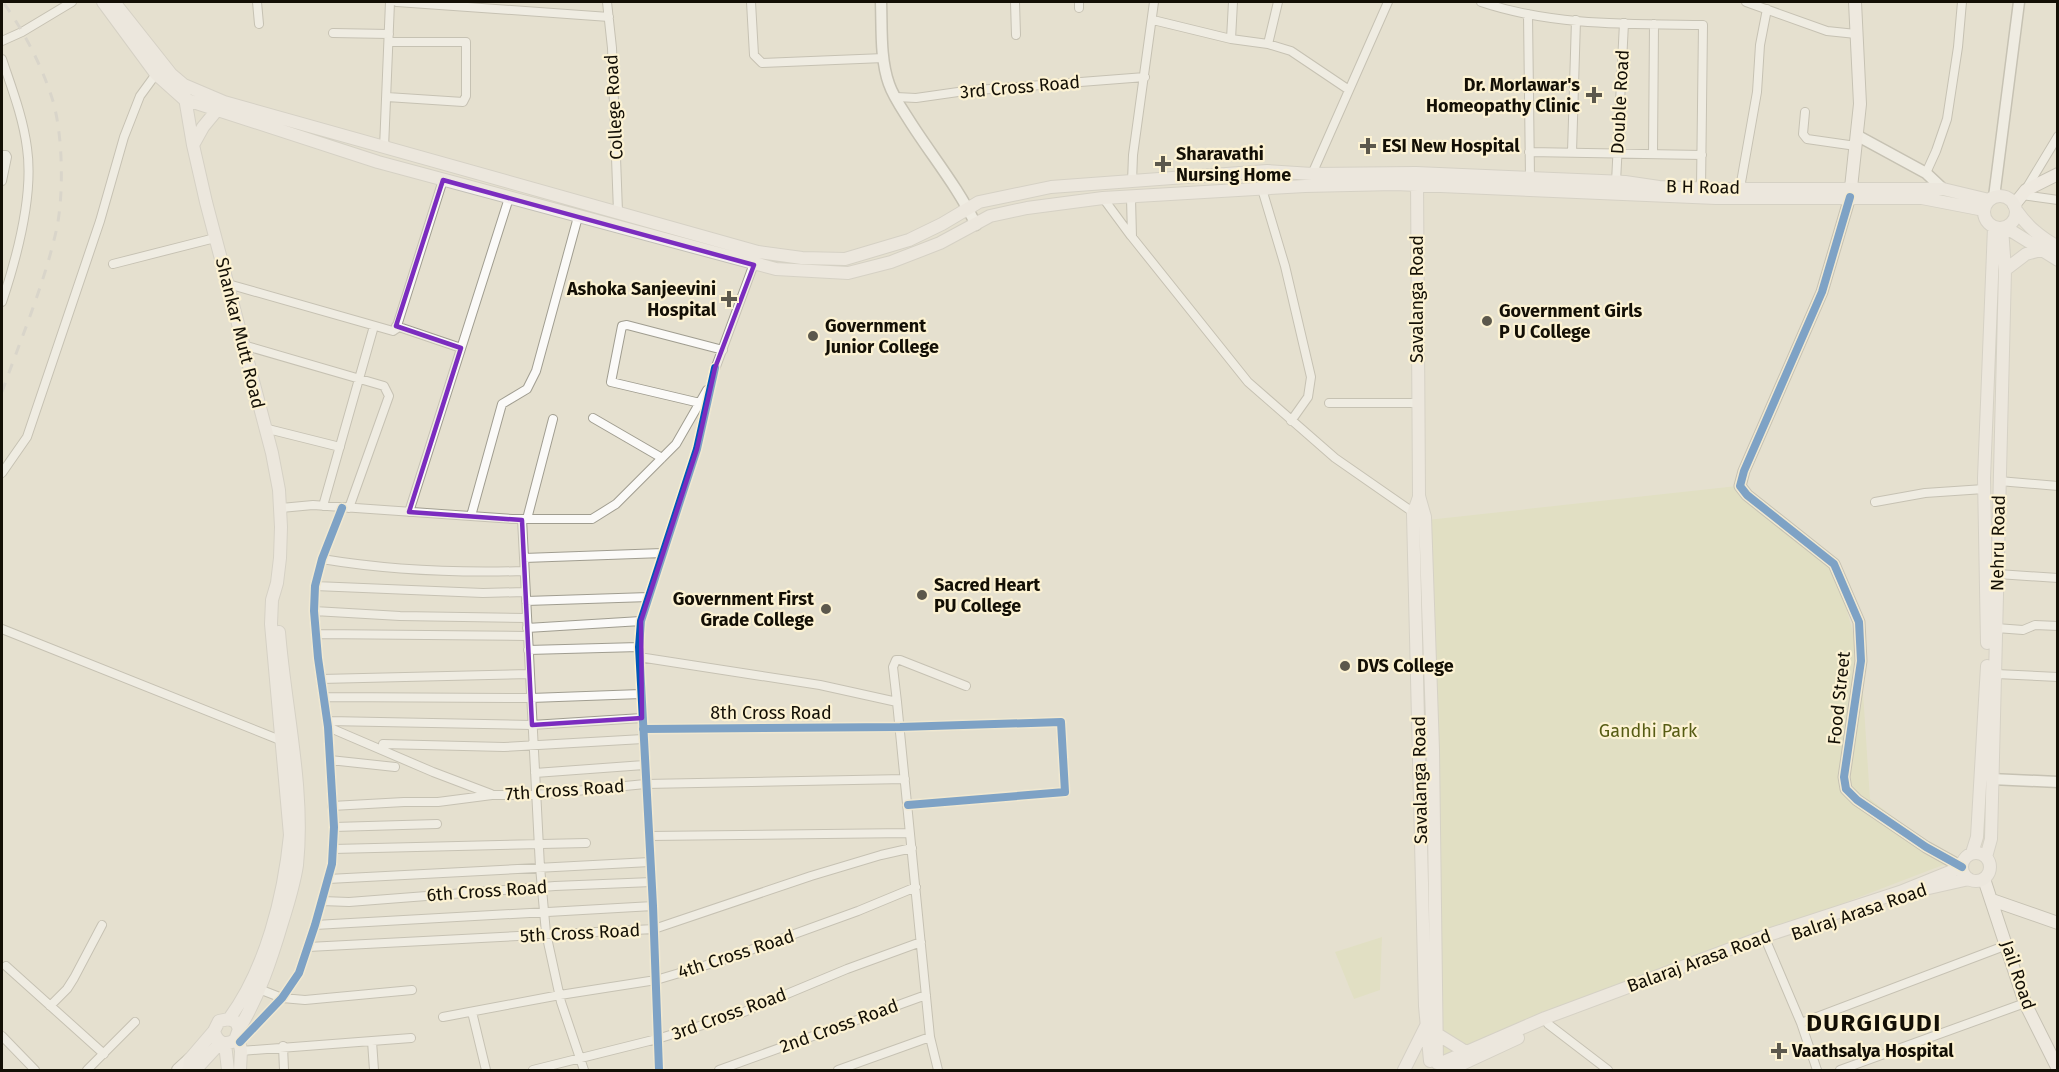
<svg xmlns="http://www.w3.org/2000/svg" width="2059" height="1072" font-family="'Fira Sans',sans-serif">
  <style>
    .green { fill: #dbdeb4 }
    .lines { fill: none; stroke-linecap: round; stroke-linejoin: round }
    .minor-casing { stroke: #a09d90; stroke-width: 10 }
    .tertiary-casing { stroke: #a09d90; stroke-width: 13 }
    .secondary-casing { stroke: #a09d90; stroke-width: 14 }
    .primary-casing { stroke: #c2bfb7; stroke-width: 14 }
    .minor { stroke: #fbfaf8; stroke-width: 8 }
    .tertiary { stroke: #fbfaf8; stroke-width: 10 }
    .secondary { stroke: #f8f4f2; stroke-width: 12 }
    .primary { stroke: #f4efed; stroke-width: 12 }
    .rail { stroke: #cac8c4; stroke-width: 3; stroke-dasharray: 10 10; stroke-linecap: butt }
    .cycleway-casing { stroke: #fcf2d3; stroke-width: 11 }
    .cycleway { stroke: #0057b8; stroke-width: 8 }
    .marked { fill: none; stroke: #7b2cbf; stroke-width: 4.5; stroke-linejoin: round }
    .poi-dot { fill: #5c584c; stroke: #fcf2d3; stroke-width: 2 }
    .labels { text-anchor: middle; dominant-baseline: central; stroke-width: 4.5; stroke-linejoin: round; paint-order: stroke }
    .poi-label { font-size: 18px; font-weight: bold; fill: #130f05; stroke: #fcf2d3; text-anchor: start }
    .street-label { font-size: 18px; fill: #130f05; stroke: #fcf2d3 }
    .park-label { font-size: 18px; fill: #565c13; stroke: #fcf2d3 }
    .district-label { font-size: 24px; font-weight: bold; letter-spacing: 1.5px; fill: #130f05; stroke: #fcf2d3 }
  </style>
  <rect width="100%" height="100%" fill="#e5e0cf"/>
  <path class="green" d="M1737 486 1834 564 1861 661 1870 799 1951 862 1436 1059 1427 520Z
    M1382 937 1380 990 1354 999 1335 952Z"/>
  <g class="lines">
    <defs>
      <path id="minor" d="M257 2 259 24
        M397 2 609 17
        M607 2 612 48 618 212
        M751 2 754 55 762 63 884 58
        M1015 2 1016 35
        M1079 2V8
        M1481 2C1552 26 1629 24 1703 25L1701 188
        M1746 2 1827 31 1856 34
        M1528 14 1530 178
        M1153 20 1231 39 1268 44 1291 51 1349 90
        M333 33 389 34
        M1231 39 1233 2
        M2 41 22 32 72 2
        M1268 44 1278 2
        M2 59C12 89 23 117 27 148 34 196 17 257 2 302
        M387 97 463 102 466 96V42H389
        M896 97 916 98 965 91 1145 77
        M1805 112 1803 134 1807 139 1856 146
        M384 148 390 2
        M1529 152 1702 155
        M1572 152 1576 20
        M1653 154 1654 24
        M2 155H6L7 157 2 181
        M1926 173 1936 151 1947 119 1958 47 1962 2
        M1312 174 1388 2
        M1132 182 1133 155 1154 2
        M1616 182 1624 23
        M1740 188 1757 92 1760 45 1767 9
        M1262 189 1285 266 1311 377 1308 397 1291 421
        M2026 189 2058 136
        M2022 195 2058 200
        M1103 198 1131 236
        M1131 198 1132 237 1248 382 1335 458 1417 515
        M113 264 215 238
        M228 284 393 331 396 329 443 180
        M396 326 461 348
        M243 345 384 386 389 396 349 508
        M714 372 755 261
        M700 403 611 382 622 326 627 325 723 350
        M1329 403H1418
        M593 418 662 458
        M264 428 340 447
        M2 473 27 437 100 221 124 137 140 96 156 74
        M1999 481 2058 486
        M1875 502 1925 493 1984 489
        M323 506 374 326
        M281 508 313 505 512 519H592L616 504 676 444 707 390
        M409 512 509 198
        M471 516 502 404 527 389 536 371 578 217
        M522 519 540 867 546 933 561 1002 584 1070
        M527 519 553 419
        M524 558 663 553
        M322 559C388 570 458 573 524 571
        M1998 574 2058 578
        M315 586 483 593 525 592
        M526 601 649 597
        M314 611 400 616 527 618
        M527 628 641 621
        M1996 628 2023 630 2035 625 2058 626
        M2 629 280 740
        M316 634 527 636
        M528 650 639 647
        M639 657 820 685 897 702 930 1037 938 1070
        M1996 674 2058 677
        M321 679 530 674
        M324 697 531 698 641 694
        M897 702 893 667 896 660H900L966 686
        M328 721 532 725 642 718
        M328 727 433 772 491 794
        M643 729 900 727 1061 722 1065 792 908 805
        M383 744 504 747 643 739
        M330 760 395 767
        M535 773 644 765
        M332 806 404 802H438L492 795H536L645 784 905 779
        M334 827 437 824
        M649 836 909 833
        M333 849 586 843
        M328 879 650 862
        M322 901 349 902 555 886 652 882
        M315 925 653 906
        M1767 943 1801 1023 1817 1070
        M308 947 654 929 811 876 881 855 912 848
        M6 966 104 1054
        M259 989 282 998 305 1000 412 990
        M50 1006 67 989 74 978 102 925
        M472 1012 486 1070
        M443 1017 560 995 656 980 720 961 858 911 916 887
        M1545 1018 1548 1024 1608 1070
        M1801 1023 2007 945
        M2 1036 35 1070
        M372 1041 374 1070
        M240 1042 282 998 299 973 315 925 332 864 334 827 328 727 318 658 314 611 315 586 322 559 342 508
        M283 1046 284 1070
        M241 1051 411 1038
        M87 1070 135 1022
        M533 1070 657 1039 739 1014 847 969 921 942
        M659 1070 653 906 639 647 641 621 697 449 715 368
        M719 1070 926 995
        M838 1070 930 1037
        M1840 1070 2025 1003"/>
      <path id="tertiary" d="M881 2C882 28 880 59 889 84 893 96 902 109 909 120 931 155 958 187 976 225
        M1858 136 1926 173 1943 189
        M1850 197 1822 292 1744 471 1740 486 1747 495 1834 564 1859 622 1861 661 1844 777 1846 789 1857 800 1926 847 1962 867
        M1994 197 2019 2
        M1991 779 2058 782"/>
      <path id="secondary" d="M1850 197 1860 104 1855 2
        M2014 205 2026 190 2058 174
        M1984 879 2025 1003 2058 1069
        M1992 900 2058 923
        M178 1070 190 1059"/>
      <path id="primary" d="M103 2 156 74 184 99 378 162 776 269 848 273 891 262 940 243 990 216 1027 208 1103 198 1305 186 1395 184 1716 198H1922L1984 210
        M114 2 171 74 184 85 224 102 758 252 802 258 845 259 909 240 942 224 979 202 1051 187 1267 171 1312 174 1416 173 1625 182 1659 187 1716 189H1943L1989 200
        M184 92 193 145 206 202 272 453 279 490 281 527 280 558 277 583 272 600 271 624 290 835C284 896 266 969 229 1019
        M193 145 203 127 217 110
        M1417 177 1419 496 1425 517 1433 750 1437 1063
        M1984 212a16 16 0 1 1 32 0a16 16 0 1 1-32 0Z
        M2016 210C2028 227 2040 237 2058 247
        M2005 227 2058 260
        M2005 270 2026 254 2041 250
        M1419 497 1413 514 1425 1006 1430 1061
        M1987 643 1984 478 1994 227
        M1962 867a14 14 0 1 1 28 0a14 14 0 1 1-28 0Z
        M1972 853 1977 837 1987 666
        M1986 857 1991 839 2005 270 2002 228
        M1929 888 1969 879
        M239 1029C259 996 271 960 282 923 288 904 294 885 297 865 305 789 285 708 279 632
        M1437 1034 1466 1052
        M238 1035 241 1051 240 1070
        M225 1044 228 1070
        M1439 1064 1545 1018 1765 936 1900 892 1962 867
        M189 1069 190 1059 214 1031 219 1021 229 1019 236 1022 239 1029 235 1040C225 1046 217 1043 214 1031
        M188 1070 198 1067 221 1042
        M1404 1070 1426 1026
        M1449 1070 1518 1038"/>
    </defs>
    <use href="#minor" class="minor-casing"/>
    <use href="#tertiary" class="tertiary-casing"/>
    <use href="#secondary" class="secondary-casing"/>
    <use href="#primary" class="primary-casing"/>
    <use href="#minor" class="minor"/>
    <use href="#tertiary" class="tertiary"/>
    <use href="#secondary" class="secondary"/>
    <use href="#primary" class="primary"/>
    <path class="rail" d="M2 392C21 338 45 283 57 227 64 192 63 129 51 95 40 62 23 30 3 2"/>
    <defs>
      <path id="cycleway" d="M1850 197 1822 292 1744 471 1740 486 1747 495 1834 564 1859 622 1861 661 1844 777 1846 789 1857 800 1926 847 1962 867
        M643 729 900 727 1061 722 1065 792 908 805
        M240 1042 282 998 299 973 315 925 332 864 334 827 328 727 318 658 314 611 315 586 322 559 342 508
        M659 1070 653 906 639 647 641 621 697 449 715 368"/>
    </defs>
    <use href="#cycleway" class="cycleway-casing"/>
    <use href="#cycleway" class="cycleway"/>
  </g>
  <path d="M0 0H2059V1072H0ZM443 180 754 265 715 368 697 449 641 621 642 718 532 725 522 520 409 512 461 348 396 326Z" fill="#e5e0cf" fill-opacity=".55" fill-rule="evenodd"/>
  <path class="marked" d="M443 180 754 265 715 368 697 449 641 621 642 718 532 725 522 520 409 512 461 348 396 326Z"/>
  <g class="poi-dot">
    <path d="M1591 86h6v6h6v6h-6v6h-6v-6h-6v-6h6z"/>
    <path d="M1365 137h6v6h6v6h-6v6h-6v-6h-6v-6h6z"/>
    <path d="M1160 155h6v6h6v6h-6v6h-6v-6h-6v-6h6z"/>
    <path d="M726 290h6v6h6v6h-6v6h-6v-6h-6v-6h6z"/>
    <circle cx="1487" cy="321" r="6"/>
    <circle cx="813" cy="336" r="6"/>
    <circle cx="922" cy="595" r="6"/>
    <circle cx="826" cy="609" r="6"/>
    <circle cx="1345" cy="666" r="6"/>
    <path d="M1776 1042h6v6h6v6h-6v6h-6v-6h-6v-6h6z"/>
  </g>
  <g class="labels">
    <g class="poi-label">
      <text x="1580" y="85" text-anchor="end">Dr. Morlawar's<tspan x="1580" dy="21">Homeopathy Clinic</tspan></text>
      <text x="1382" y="146">ESI New Hospital</text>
      <text x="1176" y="154">Sharavathi<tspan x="1176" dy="21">Nursing Home</tspan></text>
      <text x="716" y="289" text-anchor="end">Ashoka Sanjeevini<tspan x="716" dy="21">Hospital</tspan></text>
      <text x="1499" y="311">Government Girls<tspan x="1499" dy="21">P U College</tspan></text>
      <text x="825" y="326">Government<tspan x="825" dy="21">Junior College</tspan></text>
      <text x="934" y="585">Sacred Heart<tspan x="934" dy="21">PU College</tspan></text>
      <text x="814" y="599" text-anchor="end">Government First<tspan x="814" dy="21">Grade College</tspan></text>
      <text x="1357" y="666">DVS College</text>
      <text x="1792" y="1051">Vaathsalya Hospital</text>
    </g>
    <g class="street-label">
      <text transform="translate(1020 87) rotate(-5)">3rd Cross Road</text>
      <text transform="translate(1620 102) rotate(-87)">Double Road</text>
      <text transform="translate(614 107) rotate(-93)">College Road</text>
      <text transform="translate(1703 187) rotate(1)">B H Road</text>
      <text transform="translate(1417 299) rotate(-90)">Savalanga Road</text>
      <text transform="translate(240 333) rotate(76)">Shankar Mutt Road</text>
      <text transform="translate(1998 543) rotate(-89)">Nehru Road</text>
      <text transform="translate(1839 698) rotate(-84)">Food Street</text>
      <text x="771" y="713">8th Cross Road</text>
      <text transform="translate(1420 780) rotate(-91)">Savalanga Road</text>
      <text transform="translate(565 790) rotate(-4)">7th Cross Road</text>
      <text transform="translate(487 891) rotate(-4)">6th Cross Road</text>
      <text transform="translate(1859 912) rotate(-19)">Balraj Arasa Road</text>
      <text transform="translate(580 933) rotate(-3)">5th Cross Road</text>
      <text transform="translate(736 954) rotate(-18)">4th Cross Road</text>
      <text transform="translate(1699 961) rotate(-20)">Balaraj Arasa Road</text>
      <text transform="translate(2018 975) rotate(71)">Jail Road</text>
      <text transform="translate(729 1014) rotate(-20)">3rd Cross Road</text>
      <text transform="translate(839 1026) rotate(-20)">2nd Cross Road</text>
    </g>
    <g class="park-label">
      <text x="1648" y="731">Gandhi Park</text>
    </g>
    <g class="district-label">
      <text x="1874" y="1023">DURGIGUDI</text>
    </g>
  </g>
  <rect width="2059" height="1072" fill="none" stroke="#130f05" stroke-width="6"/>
</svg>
